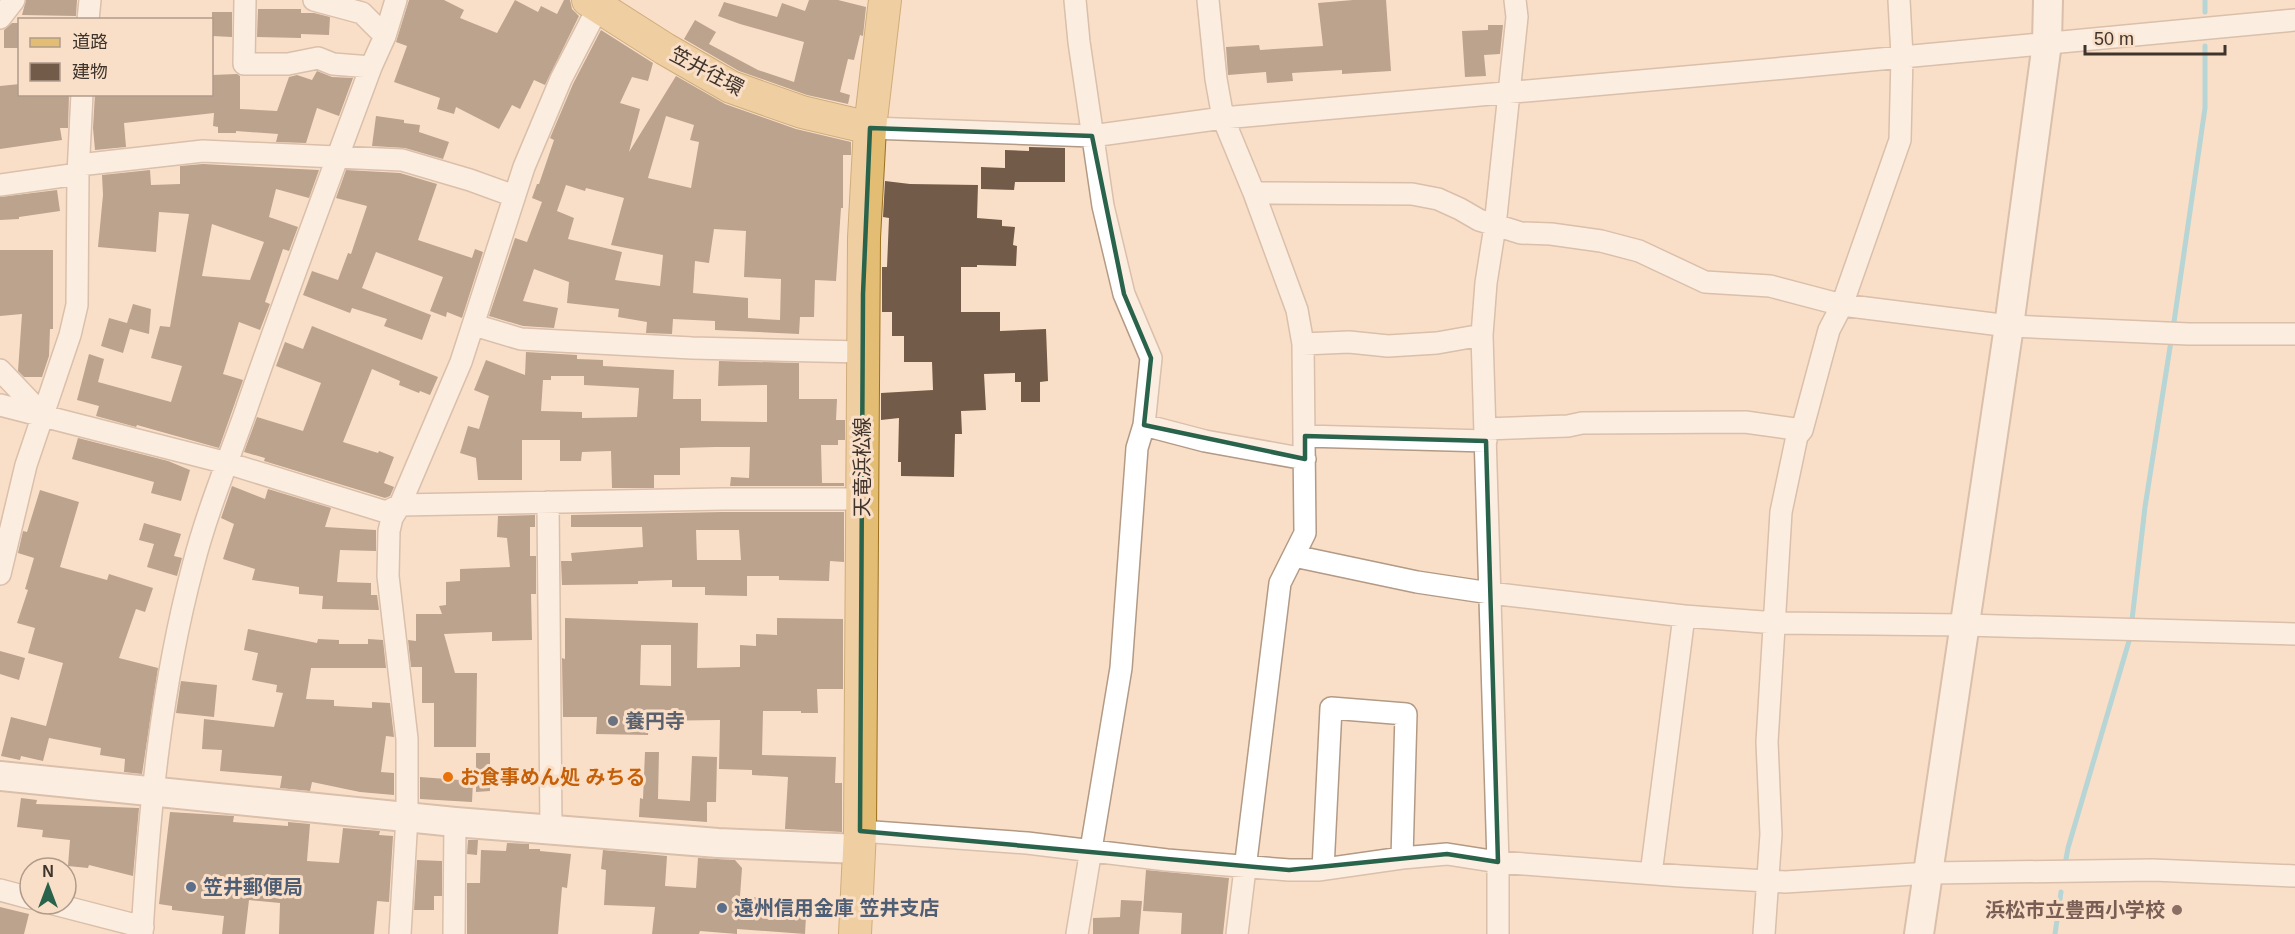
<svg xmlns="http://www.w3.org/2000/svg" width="2295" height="934" font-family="Helvetica,'Noto Sans JP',sans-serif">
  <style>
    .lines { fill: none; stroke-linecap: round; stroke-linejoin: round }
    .stream { stroke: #66cae2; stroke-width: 5 }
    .building { fill: #725b48; fill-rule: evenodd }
    .street-casing { stroke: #b39a85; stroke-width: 24 }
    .secondary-casing { stroke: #b39a85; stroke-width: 32 }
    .primary-casing { stroke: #9c701d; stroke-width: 34 }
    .street { stroke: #fff; stroke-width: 21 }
    .secondary { stroke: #fff; stroke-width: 28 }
    .primary { stroke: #e2bd73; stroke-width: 32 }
    .marked { fill: none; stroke: #2a634c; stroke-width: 4.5; stroke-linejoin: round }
    .worship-dot { fill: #6b7280; stroke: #fadfc8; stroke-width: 2 }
    .food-dot { fill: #e8710a; stroke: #fadfc8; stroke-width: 2 }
    .service-dot { fill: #5c6f8a; stroke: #fadfc8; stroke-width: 2 }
    .education-dot { fill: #8d6e63; stroke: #fadfc8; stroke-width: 2 }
    .labels { text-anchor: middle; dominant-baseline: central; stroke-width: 6; stroke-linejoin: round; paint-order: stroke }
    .street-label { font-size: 20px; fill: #3f342c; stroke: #fadfc8 }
    .worship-label { font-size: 20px; font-weight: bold; fill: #5b616d; stroke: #fadfc8; text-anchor: start }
    .food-label { font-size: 20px; font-weight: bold; fill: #c56008; stroke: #fadfc8; text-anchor: start }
    .service-label { font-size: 20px; font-weight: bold; fill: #4e5e75; stroke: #fadfc8; text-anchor: start }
    .education-label { font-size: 20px; font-weight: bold; fill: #785e54; stroke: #fadfc8; text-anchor: end }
  </style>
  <rect width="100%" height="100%" fill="#fadfc8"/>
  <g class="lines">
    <path class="stream" d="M2205 0V12
      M2174 322 2205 108V46
      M2132 620 2145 507 2171 341
      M2066 859 2068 848 2129 641
      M2055 934 2061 892"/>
  </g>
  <path class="building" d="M26 0H77L76 16 22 15Z
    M409 0H444L464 10 460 18 497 33 515 0 538 12 541 6 557 14 564 0H570L572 9 579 16 545 85 534 80 520 109 512 105 499 129 456 107 454 114 437 109 440 98 394 82 407 46 396 42Z
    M809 0H838L866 7 863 36 860 35 854 60 848 59 840 92 850 95 848 104 807 95 739 71 684 39 695 20 716 32 709 44 758 70 794 82 804 42 740 24 718 16 724 2 777 17 782 3 805 11Z
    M1353 0H1386L1391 71 1342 74V70L1292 73 1293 81 1267 83 1266 72 1228 75 1226 47 1259 45 1260 50 1323 46 1318 3Z
    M258 9H301V13H314L330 17 329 35 301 34V38L257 37Z
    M212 12H232V37L212 36Z
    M12 23H20V48H4V30Z
    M1488 25H1503L1500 54 1484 55 1486 76 1465 77 1462 31 1488 30Z
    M601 30 653 63 648 81 632 77 620 103 640 109 629 152 676 76 725 104 796 129 851 142V155H843V208H841L836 281 815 280 814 317H800L799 334 715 330V321L673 319 672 334 646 333 647 322 618 317 619 309 567 303 569 282 534 269 523 301 558 308 554 328 523 326 489 316 515 238 527 242 542 202 532 198 537 184H539L554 140 550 138 573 84ZM666 116 694 125 690 140 699 142 691 188 648 178ZM566 185 585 191 586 188 624 198 611 245 663 255 660 286 615 280 622 252 568 239 574 218 557 211ZM714 229 746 231 744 277 781 279 780 320 748 318V298L693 293 695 261 709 263Z
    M317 71 332 77 353 78 339 116 317 108 306 143 276 142 278 134 236 131V133H218V127L213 126 214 113 124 123 126 147 95 150 93 128 95 94H212V75L237 74 240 76V109L277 111 289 77 297 75 312 80Z
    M20 84V94H69L68 128H60L62 140 0 149V86Z
    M376 116 404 120V123L420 125 419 132 449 142 443 159 405 148 372 146Z
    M1029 147 1065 148V182H1015L1014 190 981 189V167L1005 168V150L1029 151Z
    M203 164 319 170 309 198 276 189 269 217 298 227 289 251 283 249 265 302 270 304 260 330 239 322 223 374 243 380 219 448 137 425 136 427 96 416 99 406 77 400 89 354 104 359 98 382 171 402 182 366 151 358 160 326 170 327 189 214 159 212 156 252 98 247 103 195 102 175 150 170 151 185 180 184V166ZM212 224 264 242 250 280 202 276Z
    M346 170 400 173 437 184 418 240 472 258 475 249 483 252 462 318 447 312 446 317 430 311 443 277 376 252 362 288 431 315 422 340 384 326 387 319 352 308 350 313 303 295 312 271 338 280 348 253 351 254 367 206 336 198Z
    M885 181 910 184 978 185 977 218 1002 220V226L1015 227 1013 245 1017 246 1016 266 977 265V267H961V312H1000V331L1046 329 1048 381 1040 382V402H1021V382H1015V373L984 374 986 410 961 411 962 434H955L954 477 901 476V462H898L899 418 881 420V393L933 390 932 362H904V336H892V312H882V267H887L889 218 883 217Z
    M57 190 60 211 19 217V219L0 220V197Z
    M0 250H53V329H50L49 356 42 377H24L18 371 22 314 0 316Z
    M133 304 151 309 149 334 130 329 123 353 101 346 109 318 127 323Z
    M312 326 438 377 430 395 420 391 419 393 399 385 400 381 372 369 343 442 378 453 379 451 394 457 384 483 394 487 390 496 385 498 264 461 265 458 244 452 257 417 303 431 321 383 276 366 285 342 303 349Z
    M526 352 577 355V359L603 360V366L674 370 673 399H701V421L767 422V385L718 386 719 361 799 363V399H837L836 420H845V440H838V445H821L822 483H844V486H730L731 477 749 478 750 447H715L680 448V475H654V488H612L611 451 582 452 581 461H560V440H522V480H478L476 458 460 453 468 426 479 429 489 396 474 390 486 360 525 375ZM551 376H584V385L639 388 637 417 582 418V412L541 411 543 380H551Z
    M78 438 168 461 190 470 181 501 151 493 154 482 72 459Z
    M232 486 265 499 268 489 331 508 325 527 376 530V551L340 550 337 582 371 583V595H377L379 610 322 609 323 596 299 594V587L252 580 255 569 223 559 234 524 221 518Z
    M40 490 79 502 60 567 107 580 109 574 153 588 145 612 136 609 119 658 158 668 142 774 124 772 125 759 100 755 101 748 49 738 43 761 21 756 20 760 1 756 11 717 46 726 63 663 28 653 35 628 17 623 28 590 25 589 34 558 18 553 23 531 27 532Z
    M723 512H844V562L830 561 829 581 779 580V576H747V596L705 595V587H672V580L638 581V584L562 585 561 561H572L571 553 643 547 642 527H571V515ZM696 530H739L741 560H697Z
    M535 515V527H530V556H536V594H531L532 640 492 641V632L444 634 455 673H477L476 747H434V703H422V667H411L408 640 416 641V614H442L439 606 446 605V582L460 581V569L510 567 507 538 497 537 498 516Z
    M144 523 181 534 174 556 182 558 177 576 147 567 154 544 139 540Z
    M565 618 698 623 697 668 740 667V645L756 646V634L777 635V618L843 619V689H817L818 713H801V711H763L762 755 836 757 835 783H842V832L785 829 788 777 752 775V770L719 769 720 720 649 721 648 735 596 734 597 717H563L562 658 565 659ZM641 645H671V686L640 685Z
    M248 629 317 643 318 639 339 640V644H368V639L383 640 386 668H311L306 699 334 700V706L372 708V702L390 703 394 737 386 736 381 772 394 773V795L360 792 312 782 310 791 280 788 282 776 220 771 222 750 202 749 204 719 274 727 283 693 276 692 277 685 252 680 258 653 244 650Z
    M0 651 25 658 19 680 0 674Z
    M181 681 217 685 214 717 176 713Z
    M645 752H659L658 799 690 801 692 756 717 757 716 802H707V822L639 817 640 798 643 799Z
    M476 753H490V791L476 792Z
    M420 777 473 781 472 802 420 799Z
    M21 798 37 800 36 804 139 808 133 876 89 865 88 868 68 866 70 840 42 837 43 830 17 827Z
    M170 812 234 816 233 822 288 826V822L310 824 307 861 339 863 343 828 380 831 379 835 393 836 389 902 377 901 374 934H279L280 903 249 900 245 934H222L224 916 172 910V906L159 904Z
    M468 840H478L477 855 467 854Z
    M507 843 529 844V849H540V851L571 854 567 888 562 887 558 934H467V883H480L481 850 506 851Z
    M603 850 667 856 665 886 696 888 698 858 735 860 742 868 740 896 780 899V896L807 898 805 934 737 929V934L700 931 699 934H652L655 907 604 905 606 870 601 869Z
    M417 860 442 861V896H434V910H414Z
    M1146 870 1229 878 1223 934H1181L1182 913 1143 911Z
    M1121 900 1142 901 1139 934H1093V918L1120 917Z
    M0 907 29 914 24 934H0Z"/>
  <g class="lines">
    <defs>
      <path id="street" d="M245 0 244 64H288L318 58 333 64 371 67
        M314 0 362 13 385 36
        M1075 0 1079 42 1103 206 1124 294 1151 358 1144 425
        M1208 0 1216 79 1223 118 1254 193 1297 310 1303 344 1305 533 1280 583 1237 934
        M0 18 14 0
        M88 20 90 0
        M870 128 1092 136 1223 118 1796 67 2295 20
        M79 165 203 151 402 160 470 180 514 196
        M0 185 78 174
        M1254 193 1412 194 1438 199 1460 209 1479 220 1521 233 1551 234 1601 241 1639 251 1705 282 1770 286 1842 305 2009 326 2189 334H2295
        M474 325 521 339 692 348 862 352
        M1303 344 1349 342 1388 346 1437 343 1482 335
        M0 370 43 415
        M0 405 227 463 386 512 400 505 723 499H862
        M1485 429 1568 426 1582 423 1745 422 1802 430
        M1305 436 1486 441
        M548 502 551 829
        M1294 556 1417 582 1490 593 1684 616 1776 623 1965 625 2295 634
        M0 574 26 465 70 335 77 305 78 174 82 94
        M860 831 1027 843 1167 860 1289 870H1318L1402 858 1447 854 1498 862 1681 876 1785 882 1930 873 2153 870 2295 876
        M1323 869 1331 708 1406 714 1402 858
        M1651 874 1684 616
        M0 890 30 898
        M54 904 143 927
        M142 934C149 811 161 686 193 566 206 515 226 466 244 416 284 299 328 183 371 67L385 36 396 0
        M400 934 407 817V739L388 576 389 531 392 518 400 505 461 362 524 167 561 79 602 0
        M454 934 455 822
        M1077 934 1121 668 1137 448 1144 425 1205 441 1305 459
        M1498 934V862L1482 335 1486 283 1495 226 1517 17 1515 0
        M1764 934 1771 834 1767 742 1781 512 1797 436 1802 430 1829 330 1842 305 1900 140 1902 56 1899 0"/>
      <path id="secondary" d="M0 776 455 822 718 843 859 849
        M1919 934 2009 326 2047 43 2048 0"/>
      <path id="primary" d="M588 0 665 49 731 87 802 112 870 128
        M855 934 860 831 864 238 870 128 885 0"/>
    </defs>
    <use href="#street" class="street-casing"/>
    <use href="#secondary" class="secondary-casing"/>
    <use href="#primary" class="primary-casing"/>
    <use href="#street" class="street"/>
    <use href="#secondary" class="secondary"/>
    <use href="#primary" class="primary"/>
  </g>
  <path d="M0 0H2295V934H0ZM870 128 1092 136 1124 294 1151 358 1144 425 1305 459V436L1486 441 1498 862 1447 854 1289 870 860 831 863 294Z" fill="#fadfc8" fill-opacity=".55" fill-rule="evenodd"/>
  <path class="marked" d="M870 128 1092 136 1124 294 1151 358 1144 425 1305 459V436L1486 441 1498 862 1447 854 1289 870 860 831 863 294Z"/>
  <circle class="worship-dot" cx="613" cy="721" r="6"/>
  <circle class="food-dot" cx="448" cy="777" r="6"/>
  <g class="service-dot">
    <circle cx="191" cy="887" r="6"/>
    <circle cx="722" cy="908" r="6"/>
  </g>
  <circle class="education-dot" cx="2177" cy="910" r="6"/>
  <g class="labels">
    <g class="street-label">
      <text transform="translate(707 71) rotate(28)">笠井往環</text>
      <text transform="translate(862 467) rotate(-90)">天竜浜松線</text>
    </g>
    <g class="worship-label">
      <text x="625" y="721">養円寺</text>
    </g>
    <g class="food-label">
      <text x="460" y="777">お食事めん処 みちる</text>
    </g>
    <g class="service-label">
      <text x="203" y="887">笠井郵便局</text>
      <text x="734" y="908">遠州信用金庫 笠井支店</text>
    </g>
    <g class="education-label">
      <text x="2165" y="910">浜松市立豊西小学校</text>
    </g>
  </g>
  <rect x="18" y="18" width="195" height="78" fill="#fadfc8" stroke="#af9b8a" stroke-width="1.5"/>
  <rect x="30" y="38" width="30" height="9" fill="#e2bd73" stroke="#af9b8a" stroke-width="1.5"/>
  <text x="72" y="48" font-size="18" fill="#3f342c">道路</text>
  <rect x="30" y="63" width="30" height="18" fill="#725b48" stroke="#af9b8a" stroke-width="1.5"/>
  <text x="72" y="78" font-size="18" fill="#3f342c">建物</text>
  <g transform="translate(48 886)"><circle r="28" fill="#fadfc8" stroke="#af9b8a" stroke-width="1.5"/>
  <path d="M0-4.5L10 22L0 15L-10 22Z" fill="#2a634c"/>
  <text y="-9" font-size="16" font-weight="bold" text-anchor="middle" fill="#3f342c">N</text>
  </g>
  <path d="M2085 45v9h140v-9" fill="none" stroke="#3f342c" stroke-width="3"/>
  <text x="2094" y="45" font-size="18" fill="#3f342c" stroke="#fadfc8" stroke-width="4.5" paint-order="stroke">50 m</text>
</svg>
